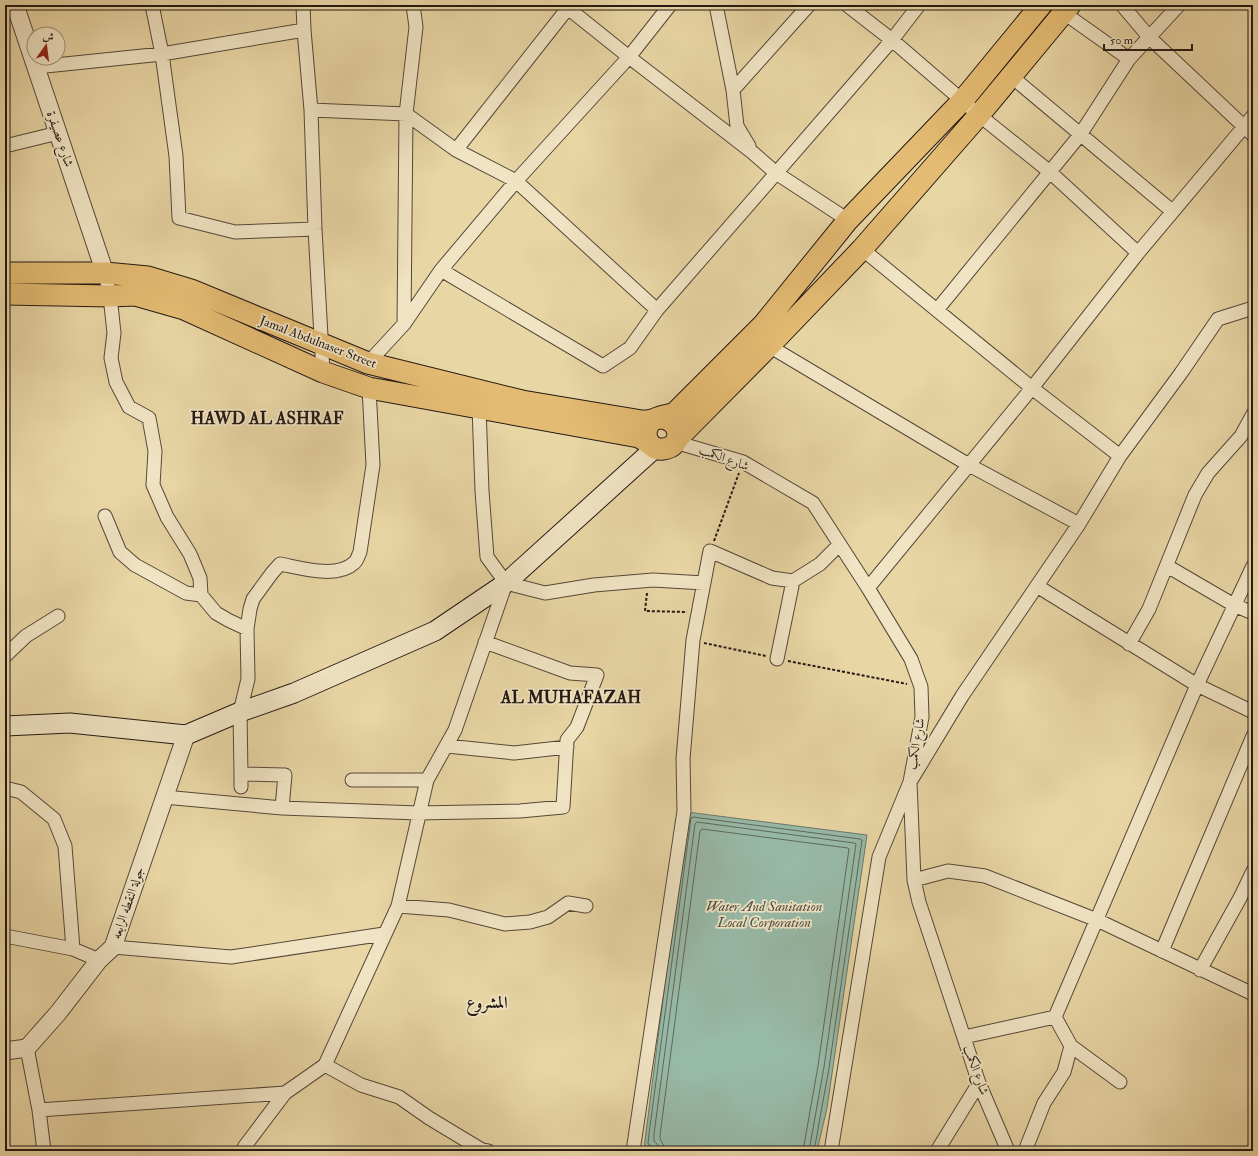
<svg xmlns="http://www.w3.org/2000/svg" width="1258" height="1156" font-family="'IM FELL Double Pica',Amiri,serif">
  <style>
    .water { fill: #97b9a7; stroke: #69796c }
    .lines { fill: none; stroke-linecap: round; stroke-linejoin: round }
    .shore { stroke: #5d685d; stroke-width: 1 }
    .minor-casing { stroke: #544838; stroke-width: 15 }
    .tertiary-casing { stroke: #544838; stroke-width: 19 }
    .secondary-casing { stroke: #231813; stroke-width: 21 }
    .primary-casing { stroke: #231813; stroke-width: 23 }
    .path { stroke: #231813; stroke-width: 2; stroke-dasharray: 3 2; stroke-linecap: butt }
    .minor { stroke: #f1e4c4; stroke-width: 13 }
    .tertiary { stroke: #f1e4c4; stroke-width: 17 }
    .secondary { stroke: #f1e4c4; stroke-width: 19 }
    .primary { stroke: #e4bb72; stroke-width: 21 }
    .labels { text-anchor: middle; dominant-baseline: central; stroke-width: 3.5; stroke-linejoin: round; paint-order: stroke }
    .street-label { font-size: 13px; fill: #231813; stroke: #f1e4c4 }
    .water-label { font-size: 14px; font-style: italic; fill: #4c5047; stroke: #f1e4c4 }
    .district-label { font-size: 17px; font-weight: bold; fill: #231813; stroke: #f1e4c4 }
  </style>
  <rect width="100%" height="100%" fill="#e9d6a5"/>
  <filter id="stains"><feTurbulence type="fractalNoise" baseFrequency=".005" numOctaves="4"/><feColorMatrix values="0 0 0 0 .2 0 0 0 0 .09 0 0 0 0 .02 0 0 0 .5 -.17"/></filter>
  <radialGradient id="worn" r=".72"><stop offset=".6" stop-color="#630" stop-opacity="0"/><stop offset="1" stop-color="#630" stop-opacity=".3"/></radialGradient>
  <path class="water" d="M687 812 867 835 827 1108 817 1151H662L644 1148Z"/>
  <g class="lines">
    <path class="shore" d="M654 1151 653 1147 648 1144 649 1134 691 818 693 817 860 839 862 840 829 1068 814 1151
      M659 1151 658 1145 654 1141V1134L695 824 697 822 854 843 856 844 824 1067 809 1151
      M665 1151C665 1145 659 1140 660 1135L700 831 702 829 848 848 849 849 818 1066 803 1151"/>
    <defs>
      <path id="minor" d="M152 5 162 54 176 156 179 218 235 232 315 229
        M303 5 304 30 311 110 315 229 323 372
        M564 5 629 57 752 152 776 173 848 220
        M716 5 733 90 737 126 749 146
        M847 5 892 40 979 115 1050 172 1138 253
        M1122 5 1149 37 1253 135
        M1064 13 1129 59
        M36 67 162 54 304 30
        M1012 77 1172 211
        M733 90 809 5
        M311 110 406 114 456 150 516 181 657 310
        M5 146 58 133
        M456 150 568 8
        M862 249 1032 388 1120 456
        M441 270 603 366 630 348 657 310 892 40 919 5
        M105 273 110 296 114 333 111 358 116 382 129 407 149 418 155 451 153 485 167 517 190 554 200 578 201 595 216 613 228 620 247 629
        M937 310 1080 135 1129 59 1179 5
        M404 324 406 114 416 27 413 5
        M769 346 969 465 1079 524
        M368 363 404 324 441 270 516 181 629 57 670 5
        M479 407 482 491 487 557 506 583 545 593 594 585 653 580 704 583
        M675 442 743 462 813 503 868 588 911 659 921 687 922 717 910 782 914 880 919 902 979 1083 1008 1151
        M105 516 120 552 135 565 186 593 201 595
        M1167 566 1234 605 1253 613
        M1037 586 1197 685 1253 712
        M868 588 1032 388 1138 253 1253 116
        M1129 644 1149 609 1195 495 1208 473 1241 436 1253 414
        M5 656 26 636 58 616
        M777 659 793 581
        M447 746 514 753 567 747
        M352 780H427
        M241 787V774
        M5 788 21 792 54 819 65 846 73 949
        M164 797 282 808 418 813 520 811 563 807 567 740 577 727 597 675 570 673 485 642
        M282 808 285 775 241 774 240 712 248 679 247 629 250 609 253 599 272 573 280 564C301 568 337 579 354 563 357 561 358 556 360 552L373 465 369 388
        M914 880 948 871 985 876 1097 920 1253 994
        M398 906 449 910 505 924 530 922 548 917 568 903 586 906
        M5 936 73 949 99 960
        M113 947 231 957 384 934
        M1162 951 1253 736
        M1200 970 1240 898 1253 871
        M964 1037 1055 1017 1197 685 1253 566
        M1071 1046 1120 1082
        M27 1048 39 1110 44 1151
        M325 1065 361 1085 399 1097 429 1118 482 1150 488 1151
        M39 1110 285 1093
        M242 1151 245 1146 285 1093 325 1065 398 906 427 780 455 730 506 583
        M633 1151 684 811 683 759 693 640 710 551 772 578 793 581 820 564 839 545
        M831 1151 879 857 910 782 962 696 1079 524 1120 456 1181 373 1218 319 1253 308
        M937 1151 979 1083
        M1025 1151 1044 1103 1064 1072 1071 1046 1055 1017"/>
      <path id="tertiary" d="M15 5 105 273
        M5 1051 27 1048 58 1013 99 960 113 947 186 735"/>
      <path id="secondary" d="M5 726 70 723 186 735 240 712 294 693 435 631 506 583 655 448"/>
      <path id="primary" d="M5 273H105L148 277 191 290 368 363 522 401 642 421H648L656 419
        M5 294 110 296 135 295 184 309 323 372 369 388 639 437 650 444
        M661 418C682 420 684 447 663 449 648 451 640 431 652 421 658 416 668 416 675 413L763 325 848 220 963 100 1041 5
        M677 439 769 346 862 249 979 115 1070 5"/>
    </defs>
    <use href="#minor" class="minor-casing"/>
    <use href="#tertiary" class="tertiary-casing"/>
    <use href="#secondary" class="secondary-casing"/>
    <use href="#primary" class="primary-casing"/>
    <path class="path" d="M714 541 739 473
      M647 593 645 611 687 612
      M704 643 766 656
      M788 661 907 684"/>
    <use href="#minor" class="minor"/>
    <use href="#tertiary" class="tertiary"/>
    <use href="#secondary" class="secondary"/>
    <use href="#primary" class="primary"/>
  </g>
  <g class="labels">
    <g class="street-label">
      <text transform="translate(60 139) rotate(71)">شارع عصيفرة</text>
      <text transform="translate(318 342) rotate(21)">Jamal Abdulnaser Street</text>
      <text transform="translate(724 458) rotate(20)">شارع الكمب</text>
      <text transform="translate(916 744) rotate(-80)">شارع الكمب</text>
      <text transform="translate(128 903) rotate(-71)">جولة النقطه الرابعه</text>
      <text transform="translate(976 1070) rotate(70)">شارع الكمب</text>
    </g>
    <g class="water-label">
      <text x="764" y="906">Water And Sanitation<tspan x="764" dy="16">Local Corporation</tspan></text>
    </g>
    <g class="district-label">
      <text x="267" y="418">HAWD AL ASHRAF</text>
      <text x="571" y="697">AL MUHAFAZAH</text>
      <text x="487" y="1002">المشروع</text>
    </g>
  </g>
  <rect width="1258" height="1156" fill="none" stroke="#e9d6a5" stroke-width="20"/>
  <rect x="6" y="6" width="1246" height="1144" fill="none" stroke="#231813" stroke-width="2"/>
  <rect x="10" y="10" width="1238" height="1136" fill="none" stroke="#231813"/>
  <g transform="translate(46 46) rotate(14)"><circle r="19" fill="#f1e4c4" stroke="#9f927d"/>
  <path d="M0-3L7 15L0 10L-7 15Z" fill="#8f2418"/>
  <text y="-6" font-size="11" font-weight="bold" text-anchor="middle" fill="#231813">ش</text>
  </g>
  <path d="M1104 44v6h88v-6" fill="none" stroke="#231813" stroke-width="2"/>
  <text x="1110" y="44" font-size="12" fill="#231813" stroke="#f1e4c4" stroke-width="3" paint-order="stroke">50 m</text>
  <rect width="100%" height="100%" filter="url(#stains)"/>
  <rect width="100%" height="100%" fill="url(#worn)"/>
</svg>
